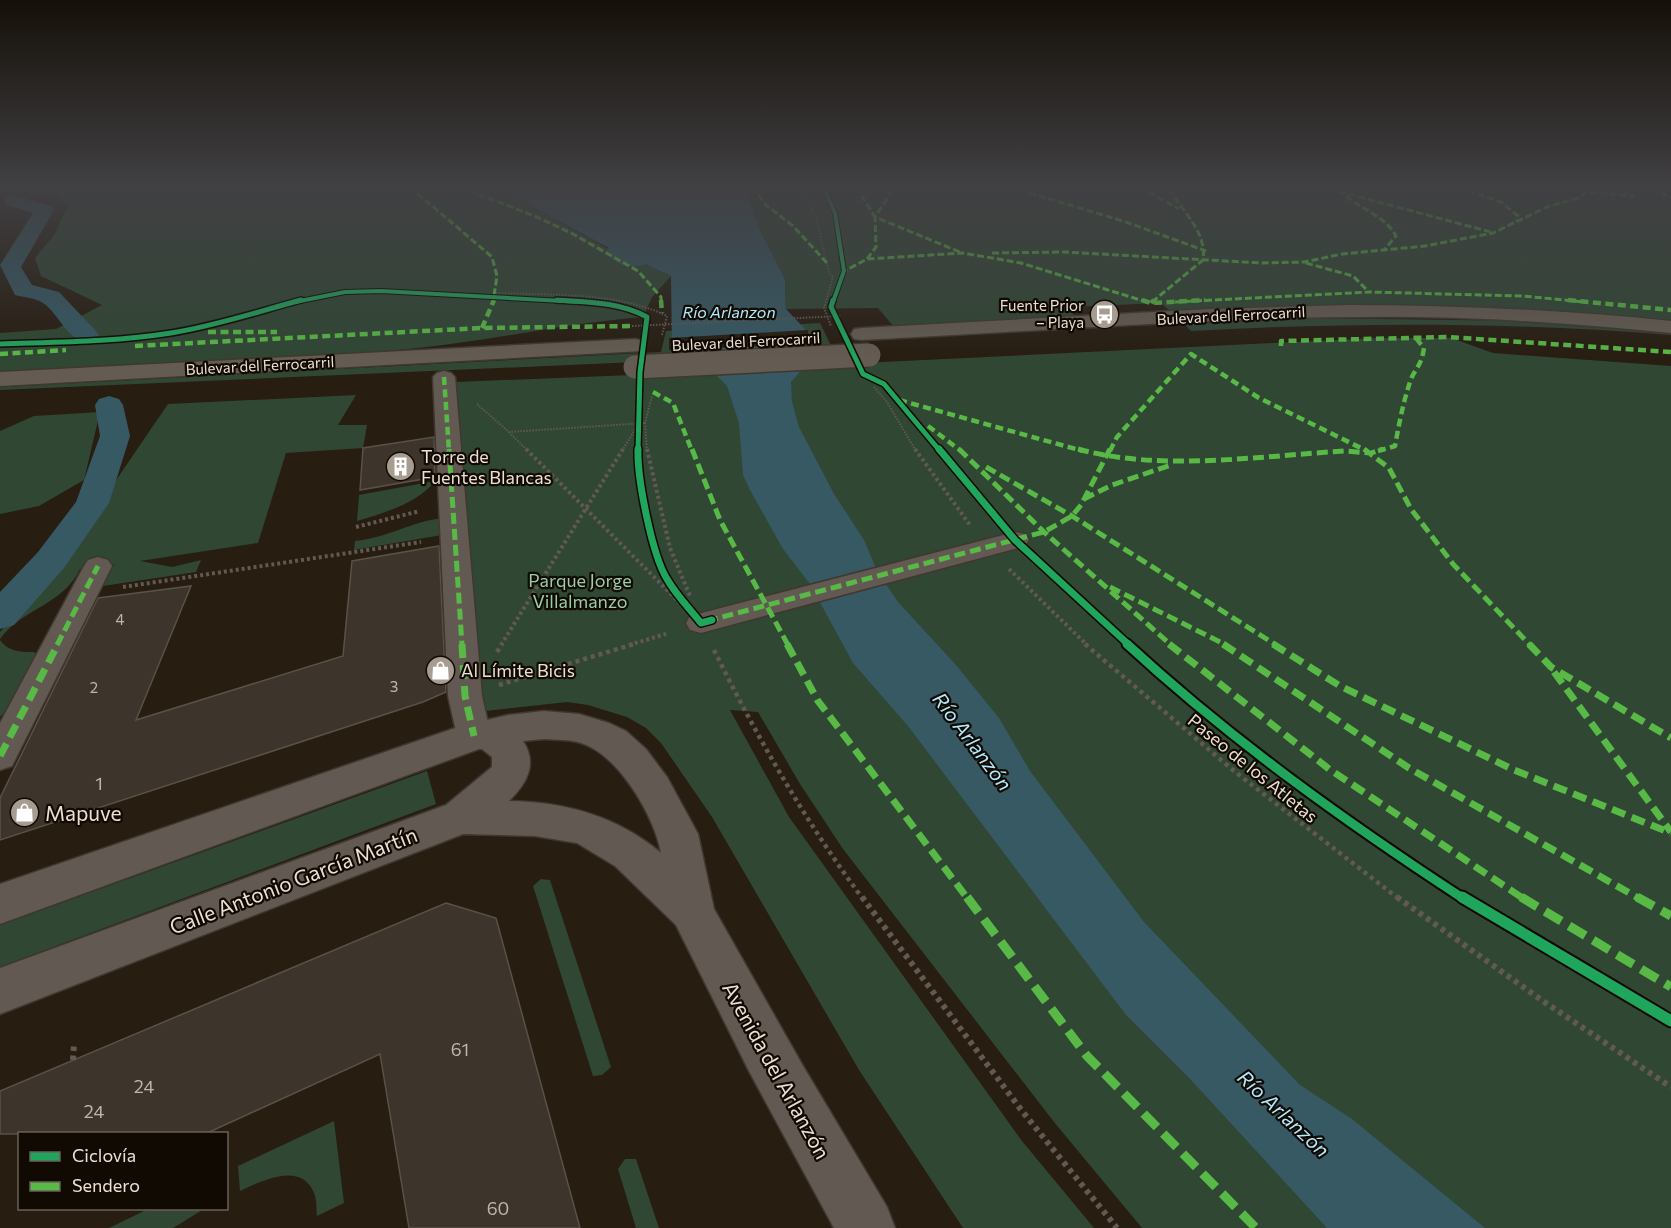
<svg xmlns="http://www.w3.org/2000/svg" width="1671" height="1228" font-family="Commissioner,sans-serif">
  <style>
    .green { fill: #304734 }
    .water { fill: #365964 }
    .pier { fill: #271d11 }
    .lines { fill: none; stroke-linecap: round; stroke-linejoin: round }
    .canal { fill: #365964; fill-rule: evenodd }
    .building { fill: #3d342c; stroke: #5a5147; stroke-width: 1.5 }
    .pedestrian-casing { stroke: #403830; stroke-width: 3 }
    .minor-casing { stroke: #403830; stroke-width: 3 }
    .secondary-casing { stroke: #403830; stroke-width: 3 }
    .path-far3 { stroke: #625952; stroke-width: 2; stroke-dasharray: 1.5 1.5; stroke-linecap: butt }
    .path-far2 { stroke: #625952; stroke-width: 4; stroke-dasharray: 3 3; stroke-linecap: butt }
    .path-far1 { stroke: #625952; stroke-width: 4.5; stroke-dasharray: 4 4; stroke-linecap: butt }
    .path { stroke: #625952; stroke-width: 6; stroke-dasharray: 4.5 4.5; stroke-linecap: butt }
    .pedestrian { fill: #625a52; fill-rule: evenodd }
    .minor { fill: #625a52; fill-rule: evenodd }
    .secondary { fill: #645c52; fill-rule: evenodd }
    .secondary-bridge-casing { stroke: #403830; stroke-width: 26; stroke-linecap: butt }
    .path-bridge { stroke: #625952; stroke-width: 2; stroke-dasharray: 1.5 1.5; stroke-linecap: butt }
    .secondary-bridge { stroke: #645c52; stroke-width: 23 }
    .quiet-far4 { stroke: #58b947; stroke-width: 3; stroke-dasharray: 7 3; stroke-linecap: butt }
    .quiet-far3 { stroke: #58b947; stroke-width: 4.5; stroke-dasharray: 8 4.5; stroke-linecap: butt }
    .quiet-far2 { stroke: #58b947; stroke-width: 5; stroke-dasharray: 11 5; stroke-linecap: butt }
    .quiet-far1 { stroke: #58b947; stroke-width: 7; stroke-dasharray: 14 7; stroke-linecap: butt }
    .quiet { stroke: #58b947; stroke-width: 9; stroke-dasharray: 19 9; stroke-linecap: butt }
    .cycleway-far4-casing { stroke: #110a03; stroke-width: 6 }
    .cycleway-far3-casing { stroke: #110a03; stroke-width: 8 }
    .cycleway-far2-casing { stroke: #110a03; stroke-width: 10 }
    .cycleway-far1-casing { stroke: #110a03; stroke-width: 13 }
    .cycleway-casing { stroke: #110a03; stroke-width: 15 }
    .cycleway-far4 { stroke: #20a55d; stroke-width: 4 }
    .cycleway-far3 { stroke: #20a55d; stroke-width: 5 }
    .cycleway-far2 { stroke: #20a55d; stroke-width: 7 }
    .cycleway-far1 { stroke: #20a55d; stroke-width: 9 }
    .cycleway { stroke: #20a55d; stroke-width: 11 }
    .labels { text-anchor: middle; dominant-baseline: central; stroke-width: 4.5; stroke-linejoin: round; paint-order: stroke }
    .far-poi-label { font-size: 15px; fill: #ece0d4; stroke: #110a03; text-anchor: end }
    .far-street-label { font-size: 15px; fill: #ece0d4; stroke: #110a03 }
    .number-label { font-size: 15px; fill: #c0b5aa }
    .far-water-label { font-size: 16px; font-style: italic; fill: #b1eafe; stroke: #110a03 }
    .poi-label { font-size: 18px; fill: #ece0d4; stroke: #110a03; text-anchor: start }
    .park-label { font-size: 18px; fill: #97cea6; stroke: #110a03 }
    .street-label { font-size: 18px; fill: #ece0d4; stroke: #110a03 }
    .near-number-label { font-size: 18px; fill: #c0b5aa }
    .water-label { font-size: 20px; font-style: italic; fill: #b1eafe; stroke: #110a03 }
    .near-poi-label { font-size: 21px; fill: #ece0d4; stroke: #110a03; text-anchor: start }
    .near-street-label { font-size: 21px; fill: #ece0d4; stroke: #110a03 }
  </style>
  <rect width="100%" height="100%" fill="#271d11"/>
  <path class="green" d="M44 187H497L628 260H636L671 276 652 297 643 317C567 323 494 340 418 348 280 363 139 365 0 373V333L56 329 102 305 41 276 35 258 55 234 68 205Z
    M740 187H1671V320L1507 309 1383 305 1171 312 1161 303 1069 307 1076 318 894 327 878 308 786 309 785 279 760 230 747 194Z
    M1314 318 1527 321 1671 332V335C1511 322 1351 322 1191 331L1184 324Z
    M820 323 840 364 1377 338H1451L1493 353 1671 366V1228H1142L1054 1122 843 849 800 784 758 712 730 710 789 817 1022 1141 1094 1228H963L859 1070 712 817 661 743 646 728 627 717 588 705 567 702 486 711 478 699 456 382 656 374 659 361 0 390V387L661 352 666 331Z
    M356 395 338 425H367L363 448 286 453 258 543 140 561 172 567 201 560 196 572 103 586 114 564 80 569C63 605 23 608 0 639V632L54 571 168 404Z
    M100 412 84 480 39 506 0 514V431L34 416Z
    M435 481C417 504 383 513 357 521L359 495Z
    M442 518V535L354 550 355 541C386 538 411 522 442 518Z
    M0 640C9 652 20 652 34 652L38 655 11 706 0 717Z
    M427 771 436 804 0 967V925Z
    M541 879 550 880 611 1067 602 1075 593 1076 533 886Z
    M334 1121 344 1203 317 1216C316 1209 317 1199 314 1193 301 1161 262 1181 240 1191L238 1166Z
    M625 1159H636L659 1228H636L618 1169Z
    M150 1208H204V1209L173 1228H109Z"/>
  <path class="water" d="M497 187H740L747 194 760 230 785 279 786 309 805 329 806 343 819 350 791 382 792 402 799 427 834 494 864 540 877 571 898 602 956 665 999 718 1030 771 1144 922 1300 1085 1352 1119 1485 1228H1327L1192 1081 1126 1015 908 726 853 663 810 584 783 549 750 490 743 475 739 423 727 386 709 368 672 350 671 276 601 244Z"/>
  <path class="pier" d="M808 330V341L814 344 669 350V338Z"/>
  <g class="lines">
    <path class="canal" d="M13 195 51 206 54 210 21 267 32 285 59 292 95 330 99 335 95 340C68 347 62 316 43 303 36 298 23 297 15 295L0 265 33 213 6 205 4 201 6 197Z
      M617 246 633 253 644 255 647 260 644 265C629 268 615 265 606 252L609 247Z
      M109 396 119 399 123 405 130 436 109 503 64 568 14 625 0 629V592L38 552 76 502 100 436 95 405 99 399Z"/>
  </g>
  <path class="building" d="M434 437 435 477 360 490 363 448Z
    M439 546 446 692 423 702 0 840V798L98 598 191 586 136 720 343 656 352 561Z
    M446 903 496 918 580 1228H409L380 1054 205 1134H0V1091Z"/>
  <g class="lines">
    <defs>
      <path id="pedestrian" d="M444 371 451 373 455 377 482 696 491 736 486 745 474 749 462 745 457 736 448 696 433 377 437 373Z
        M1015 532 1025 534 1029 540 1025 546 701 633 690 630 686 623 690 616Z
        M98 557 108 560 112 566 12 766 0 770V723L84 566 88 560Z"/>
      <path id="minor" d="M544 711 579 714 609 723 626 731 646 749 667 777 698 834 714 909 803 1066 887 1207 895 1228H834L750 1073 676 925 615 866 577 843 535 836 463 834 0 1014V968L446 805 492 767V757L482 749H479L0 924V884L461 726 508 715ZM544 739C556 740 569 739 581 743 618 754 655 817 661 853 617 816 566 802 509 801 527 783 538 764 523 741Z"/>
      <path id="secondary" d="M1348 305C1456 305 1563 310 1671 321V333C1587 325 1503 318 1418 317 1233 315 1047 331 862 340L854 339 851 334 854 329 862 328 1209 309Z
        M635 339 643 341 646 346 643 351 0 386V372Z"/>
    </defs>
    <use href="#pedestrian" class="pedestrian-casing"/>
    <use href="#minor" class="minor-casing"/>
    <use href="#secondary" class="secondary-casing"/>
    <path class="path-far3" d="M799 187 816 217 829 273 833 277 824 308 831 326
      M496 293C549 295 619 292 667 316L662 335
      M874 387 887 402 916 451
      M477 404 509 432 645 423
      M509 432 528 451
      M622 451 639 423
      M647 451 645 423 652 396"/>
    <path class="path-far2" d="M526 449 680 603
      M647 449 670 548 690 596
      M915 449 970 525
      M356 527 420 511
      M1009 569 1087 645
      M123 587 421 542
      M501 645 623 449
      M629 645 669 633"/>
    <path class="path-far1" d="M1085 644 1234 771 1399 899
      M714 650C757 737 805 821 863 899
      M497 652 502 644
      M499 685 634 644"/>
    <path class="path" d="M862 897 1022 1111 1117 1228
      M1397 897 1543 1001 1671 1087
      M73 1060 74 1044"/>
    <use href="#pedestrian" class="pedestrian"/>
    <use href="#minor" class="minor"/>
    <use href="#secondary" class="secondary"/>
    <defs>
      <path id="secondary-bridge" d="M635 367 869 355"/>
    </defs>
    <use href="#secondary-bridge" class="secondary-bridge-casing"/>
    <path class="path-bridge" d="M632 326 841 316"/>
    <use href="#secondary-bridge" class="secondary-bridge"/>
    <path class="quiet-far4" d="M410 187 492 257 497 276 493 302
      M460 187 537 217 573 234 638 271 661 297V302
      M752 187 766 205 793 226 827 263
      M856 187 875 217 960 252
      M1010 187 1126 222 1206 251
      M1140 187 1179 209
      M1330 187 1341 192 1491 232
      M1459 187 1501 202 1518 216 1517 222
      M1642 187 1671 197
      M1346 196C1363 210 1385 216 1396 236L1385 249
      M992 253 1064 252 1262 263 1304 262 1342 254 1425 246 1493 233 1547 207 1581 197 1586 192 1633 196 1615 187
      M867 259 876 247 875 217 895 187
      M1306 263 1353 276 1369 292
      M841 273 867 259 963 253 1021 263 1147 302
      M1152 302 1203 260C1207 230 1181 211 1168 187
      M1175 302 1369 292 1523 296 1584 302"/>
    <path class="quiet-far3" d="M661 300 662 313
      M1142 300 1151 303 1205 300
      M1568 300 1671 310
      M1151 303 1154 300
      M482 328 494 300
      M208 332H277
      M135 346 482 328 632 326
      M1281 346V341L1448 337 1671 352
      M0 354 66 350
      M444 377 449 451
      M653 392 673 403 692 451
      M899 400 1083 451
      M928 426 961 451
      M1110 451 1117 437 1191 354 1259 398 1367 451
      M1378 451 1395 446C1399 424 1403 403 1410 382 1415 367 1421 368 1424 348L1415 337"/>
    <path class="quiet-far2" d="M449 449 462 645
      M692 449 720 520 788 645
      M959 449 1044 532 1171 645
      M1078 449C1160 472 1259 456 1344 451L1371 453 1383 449
      M1364 449 1389 468 1411 509 1453 564 1530 645
      M986 467 1072 516 1276 645
      M1084 499 1112 485 1171 465
      M1110 587 1226 645
      M707 621 1044 532 1072 516 1081 505 1110 449
      M57 645 98 566"/>
    <path class="quiet-far1" d="M462 644 465 696 474 736
      M787 644 818 701 968 899
      M1169 644 1329 769 1524 899
      M1223 644 1409 768 1640 899
      M1273 644 1340 686 1514 770 1671 833
      M1529 644 1551 667 1671 738
      M1554 672 1671 832
      M0 756 58 644"/>
    <path class="quiet" d="M967 897 1087 1056 1256 1228
      M1521 897 1671 987
      M1637 897 1671 916"/>
    <defs>
      <path id="cycleway-far4" d="M823 187 835 213 844 271 833 302
        M295 302 345 292 381 291 581 302"/>
      <path id="cycleway-far3" d="M557 300C587 302 620 302 647 317L640 372 638 451
        M833 300 831 307 863 374 884 384 940 451
        M0 344C57 342 114 342 171 333 215 326 257 312 301 300"/>
      <path id="cycleway-far2" d="M638 449C637 478 652 555 667 579 676 595 690 609 701 623L712 620
        M939 449 1015 540 1129 645"/>
      <path id="cycleway-far1" d="M1127 644C1230 739 1346 822 1464 899"/>
      <path id="cycleway" d="M1462 897 1671 1021"/>
    </defs>
    <use href="#cycleway-far4" class="cycleway-far4-casing"/>
    <use href="#cycleway-far3" class="cycleway-far3-casing"/>
    <use href="#cycleway-far2" class="cycleway-far2-casing"/>
    <use href="#cycleway-far1" class="cycleway-far1-casing"/>
    <use href="#cycleway" class="cycleway-casing"/>
    <use href="#cycleway-far4" class="cycleway-far4"/>
    <use href="#cycleway-far3" class="cycleway-far3"/>
    <use href="#cycleway-far2" class="cycleway-far2"/>
    <use href="#cycleway-far1" class="cycleway-far1"/>
    <use href="#cycleway" class="cycleway"/>
  </g>
  <linearGradient id="sky" x2="0" y2="1"><stop stop-color="#151009"/><stop offset="0.52" stop-color="#414043"/><stop offset="1" stop-color="#414043" stop-opacity="0"/></linearGradient>
  <rect width="1671" height="359" fill="url(#sky)"/>
  <defs>
    <symbol id="bus-disc" viewBox="-11 -11 22 22"><circle r="9.5" fill="#a79c90" stroke="#110a03"/><path d="M-5-6H5V4H4V6H2V4H-2V6H-4V4H-5ZM-3.5-4V0h7V-4ZM-3.5 1.2v1.5H-2V1.2ZM2 1.2v1.5H3.5V1.2Z" fill="#fff"/></symbol>
    <symbol id="building-disc" viewBox="-11 -11 22 22"><circle r="9.5" fill="#a79c90" stroke="#110a03"/><path d="M-4-6H4V6H1V3H-1V6H-4ZM-2.5-4.3h1.7v1.8h-1.7ZM.8-4.3h1.7v1.8H.8ZM-2.5-1h1.7V.8h-1.7ZM.8-1h1.7V.8H.8Z" fill="#fff"/></symbol>
    <symbol id="shop-disc" viewBox="-11 -11 22 22"><circle r="9.5" fill="#a79c90" stroke="#110a03"/><path d="M-5-2.5h2.3a2.7 3.5 0 0 1 5.4 0H5L5.5 6h-11ZM-1.5-2.5h3a1.5 2.3 0 0 0-3 0Z" fill="#fff"/></symbol>
  </defs>
  <g fill-rule="evenodd">
    <use href="#bus-disc" x="1088" y="298" width="33" height="33"/>
    <use href="#building-disc" x="384" y="450" width="33" height="33"/>
    <use href="#shop-disc" x="424" y="654" width="33" height="33"/>
    <use href="#shop-disc" x="8" y="796" width="33" height="33"/>
  </g>
  <g class="labels">
    <g class="far-poi-label">
      <text x="1084" y="305">Fuente Prior<tspan x="1084" dy="17">– Playa</tspan></text>
    </g>
    <g class="far-street-label">
      <text transform="translate(1231 315) rotate(-3)">Bulevar del Ferrocarril</text>
      <text transform="translate(746 341) rotate(-3)">Bulevar del Ferrocarril</text>
      <text transform="translate(260 365) rotate(-3)">Bulevar del Ferrocarril</text>
    </g>
    <g class="number-label">
      <text x="120" y="619">4</text>
      <text x="394" y="686">3</text>
      <text x="94" y="687">2</text>
    </g>
    <g class="far-water-label">
      <text x="729" y="311">Río Arlanzon</text>
    </g>
    <g class="poi-label">
      <text x="421" y="456">Torre de<tspan x="421" dy="21">Fuentes Blancas</tspan></text>
      <text x="461" y="670">Al Límite Bicis</text>
    </g>
    <g class="park-label">
      <text x="580" y="580">Parque Jorge<tspan x="580" dy="21">Villalmanzo</tspan></text>
    </g>
    <g class="street-label">
      <text transform="translate(1253 768) rotate(39)">Paseo de los Atletas</text>
    </g>
    <g class="near-number-label">
      <text x="99" y="783">1</text>
      <text x="460" y="1049">61</text>
      <text x="144" y="1086">24</text>
      <text x="94" y="1111">24</text>
      <text x="498" y="1208">60</text>
    </g>
    <g class="water-label">
      <text transform="translate(973 741) rotate(53)">Río Arlanzón</text>
      <text transform="translate(1284 1113) rotate(43)">Río Arlanzón</text>
    </g>
    <g class="near-poi-label">
      <text x="45" y="812">Mapuve</text>
    </g>
    <g class="near-street-label">
      <text transform="translate(293 880) rotate(-21)">Calle Antonio García Martín</text>
      <text transform="translate(777 1070) rotate(61)">Avenida del Arlanzón</text>
    </g>
  </g>
  <rect x="18" y="1132" width="210" height="78" fill="#110a03" stroke="#696057" stroke-width="1.5"/>
  <rect x="30" y="1152" width="30" height="9" fill="#20a55d" stroke="#696057" stroke-width="1.5"/>
  <text x="72" y="1162" font-size="18" fill="#ece0d4">Ciclovía</text>
  <rect x="30" y="1182" width="30" height="9" fill="#58b947" stroke="#696057" stroke-width="1.5"/>
  <text x="72" y="1192" font-size="18" fill="#ece0d4">Sendero</text>
</svg>
